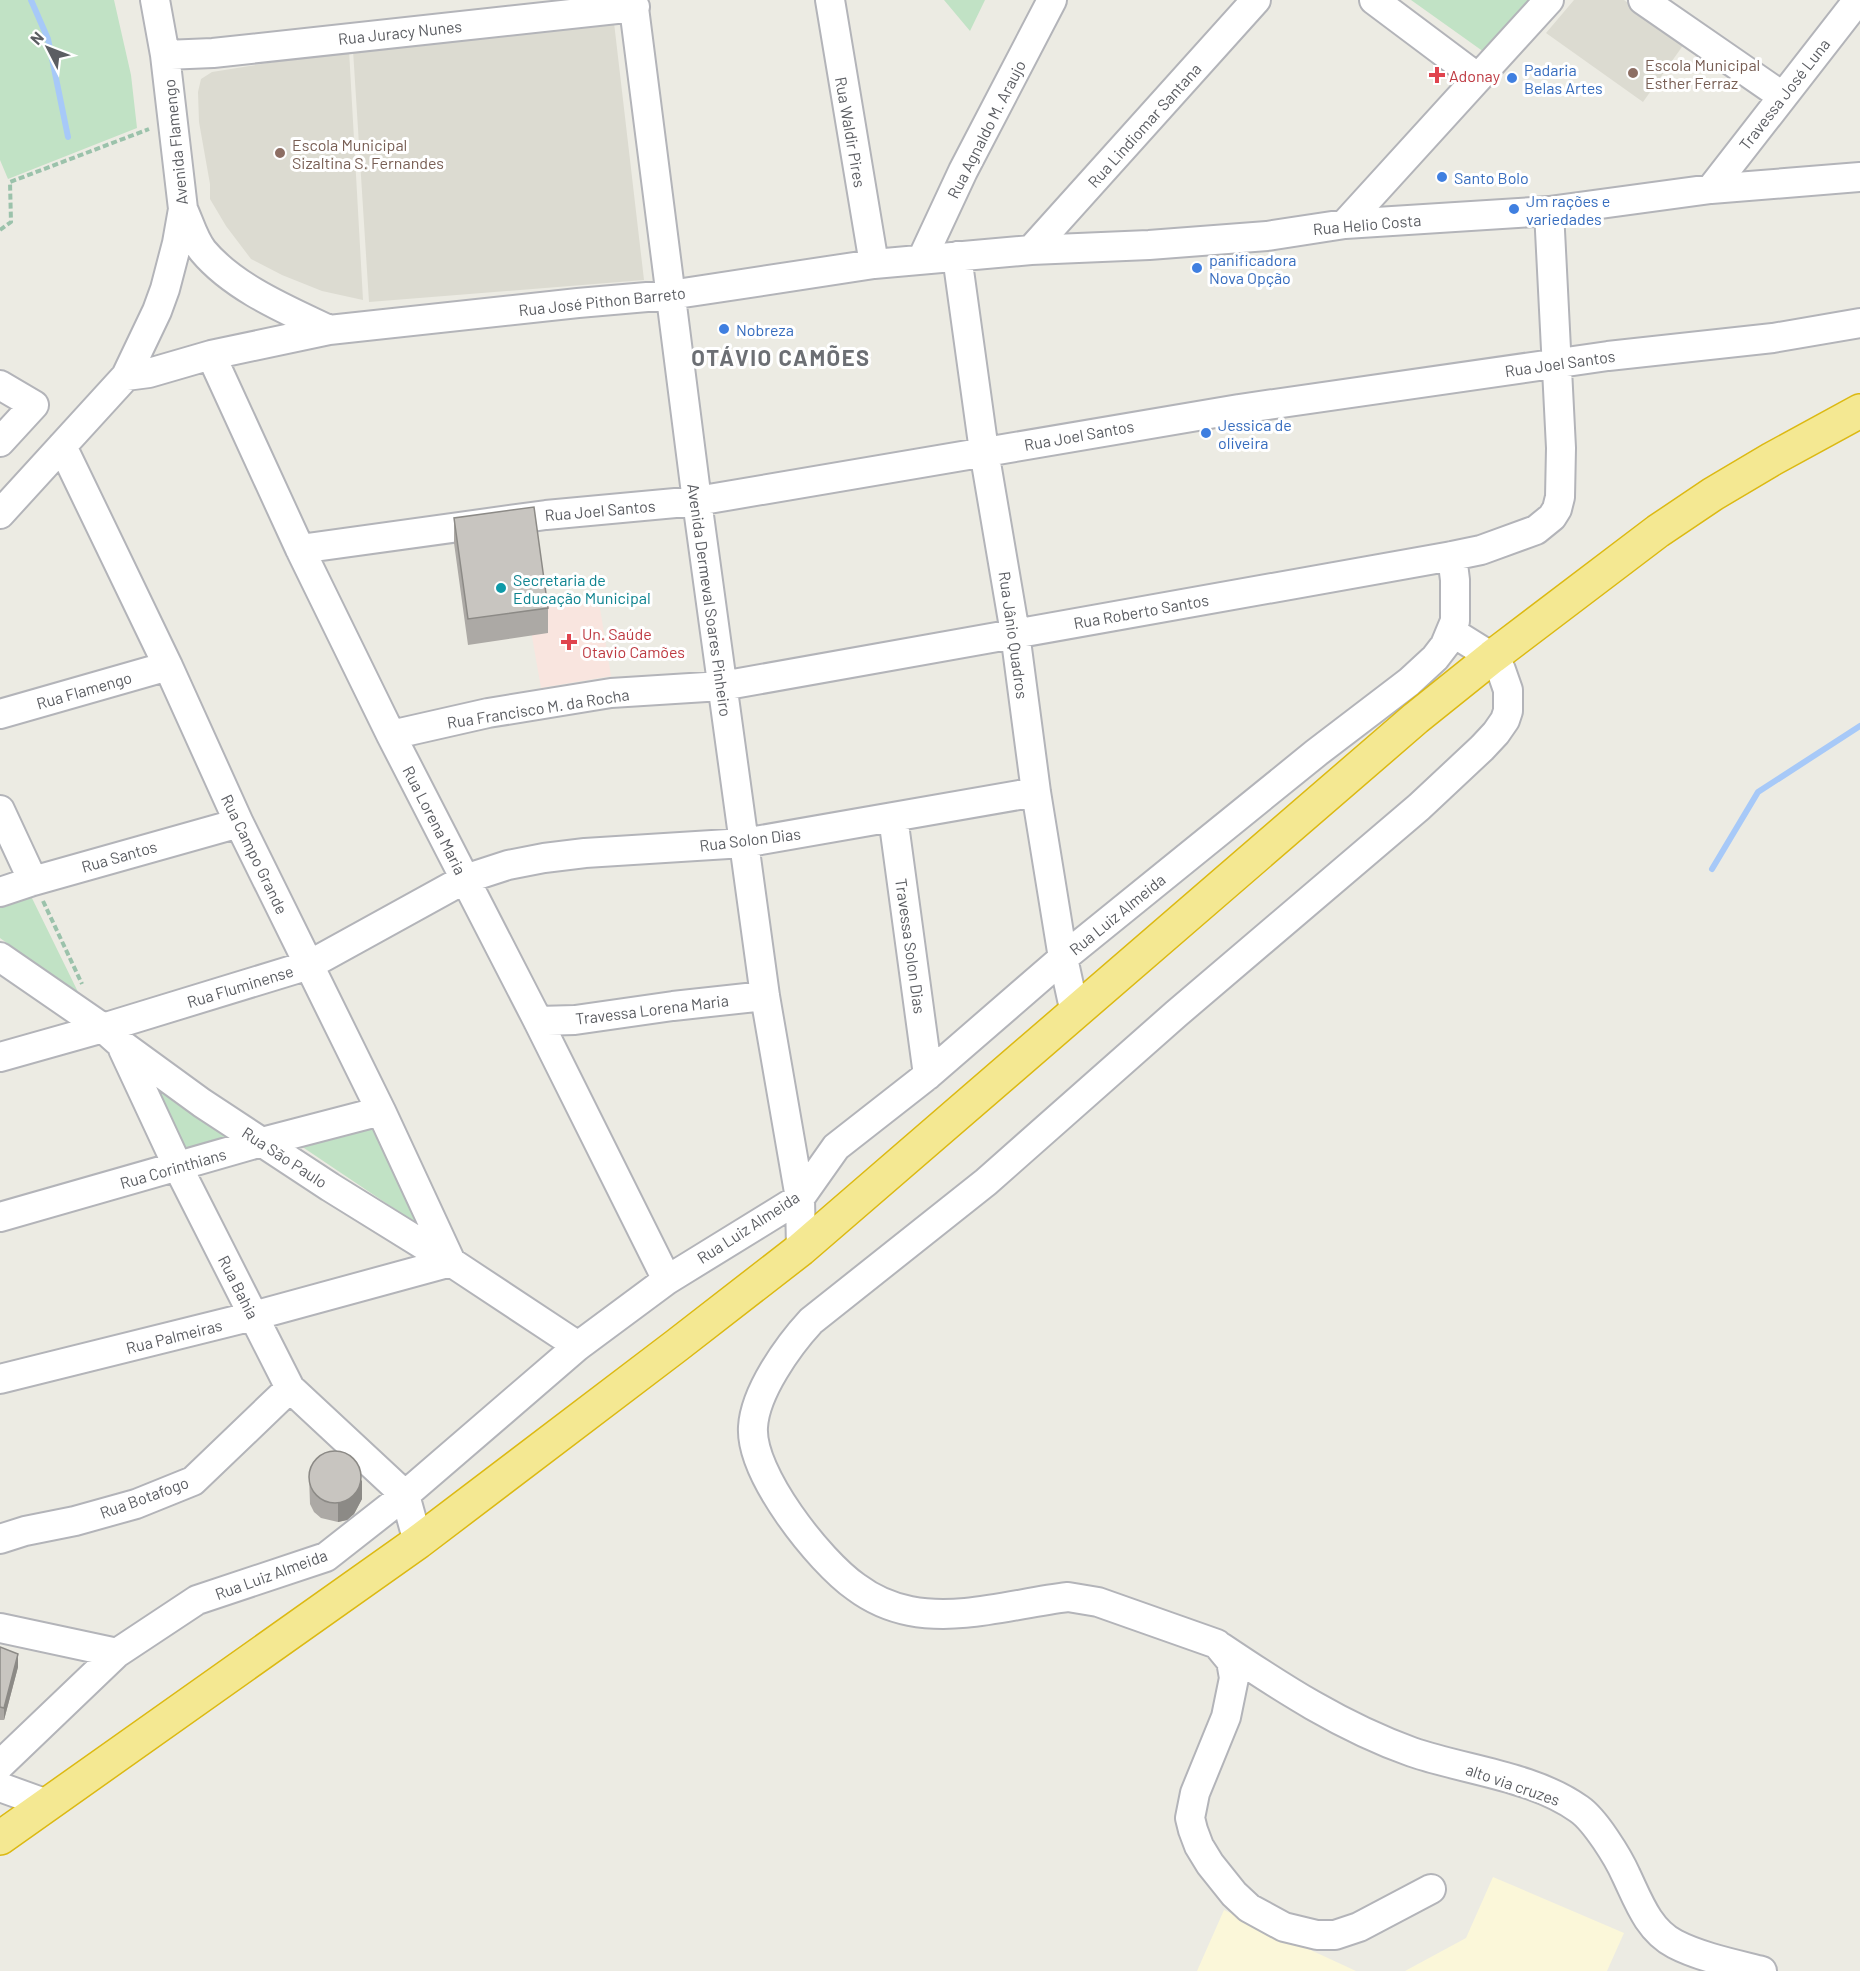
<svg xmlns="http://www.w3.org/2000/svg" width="1860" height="1971" font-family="Barlow,sans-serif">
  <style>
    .commercial { fill: #fbf7d9 }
    .education { fill: #dcdbd1 }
    .medical { fill: #f9e5df }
    .green { fill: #c1e2c5 }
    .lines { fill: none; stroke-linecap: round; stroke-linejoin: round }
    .stream { stroke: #a7c9f8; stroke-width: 6 }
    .minor-casing { stroke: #b3b4b9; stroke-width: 32 }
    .highway-casing { stroke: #dcb912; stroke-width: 36 }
    .path { stroke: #9bc2ab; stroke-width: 4; stroke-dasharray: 6 3; stroke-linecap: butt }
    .minor { stroke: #fff; stroke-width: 28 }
    .highway { stroke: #f4e892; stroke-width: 33 }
    .wall { fill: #aca9a5 }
    .shaded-wall { fill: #8c8a86 }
    .building { fill: #c8c5c0; stroke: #8c8a86; stroke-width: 1.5 }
    .education-dot { fill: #8d6e63; stroke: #fff; stroke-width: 2 }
    .health-dot { fill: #e0444e; stroke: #fff; stroke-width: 2 }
    .shop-dot { fill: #3f7fe0; stroke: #fff; stroke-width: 2 }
    .culture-dot { fill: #0f9aa8; stroke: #fff; stroke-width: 2 }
    .labels { text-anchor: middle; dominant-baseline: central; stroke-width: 6; stroke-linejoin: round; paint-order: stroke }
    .street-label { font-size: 16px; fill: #5b5d62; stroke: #fff }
    .education-label { font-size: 16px; fill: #785e54; stroke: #fff; text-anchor: start }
    .shop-label { font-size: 16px; fill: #366cbe; stroke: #fff; text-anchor: start }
    .health-label { font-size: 16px; fill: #be3a42; stroke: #fff; text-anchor: start }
    .culture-label { font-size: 16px; fill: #0d838f; stroke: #fff; text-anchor: start }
    .district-label { font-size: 22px; font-weight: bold; letter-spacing: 1.5px; fill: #6c6f74; stroke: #fff }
  </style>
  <rect width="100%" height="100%" fill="#ecebe3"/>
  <path class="commercial" d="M1493 1877 1624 1933 1607 1971H1405L1466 1938Z
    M1224 1910 1356 1971H1197Z"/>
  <path class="education" d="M1574 0H1624L1684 44 1643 102 1546 33Z
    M613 14 644 280 369 302 353 50Z
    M349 50 363 300 322 291 282 275 251 259 226 226 210 199V184L199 122 198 92 201 79 212 72Z"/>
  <path class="medical" d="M598 596 611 676 541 688 527 608Z"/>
  <path class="green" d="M0 0H114L131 75 137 128 8 179 0 160Z
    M944 0H985L970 31Z
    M1411 0H1551L1498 62Z
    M28 890 80 996 0 938V902Z
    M140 1068 240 1138 180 1159Z
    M371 1123 417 1224 301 1146Z"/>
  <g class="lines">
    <path class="stream" d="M31 0 48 39 68 137
      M1712 869 1758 792 1860 726"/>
    <defs>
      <path id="minor" d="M633 0 697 501 744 843 765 996 800 1198 801 1249
        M830 0 874 264
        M1374 0 1478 78
        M1643 0 1782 96
        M165 55 213 53 635 7
        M1711 189 1858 0
        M183 209C189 222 194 240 203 251 234 288 287 310 329 330
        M1345 224 1549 0
        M1031 250 1256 0
        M957 256 984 451 1015 633 1036 792 1063 958 1075 1013
        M922 259 963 171 1052 0
        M211 355 300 549 391 735 538 1021 667 1280
        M126 376 149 373 211 355 329 330 578 303 670 295 874 264 1031 250 1149 245 1267 236 1345 224 1549 211 1711 189 1860 177
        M0 385 34 405 0 442
        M0 514 126 376 157 311 165 289 177 243 183 209 165 55 155 0
        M300 549 546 515 697 501 1239 409 1608 356 1773 338 1860 323
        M0 714 168 666
        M391 735 488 713 611 693 722 686 1452 556 1481 550 1536 530 1552 517 1557 509 1560 497 1561 448 1549 211
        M0 810 33 881
        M893 817 928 1075
        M0 892 33 881 239 823
        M0 957 103 1028 121 1044 202 1103 330 1187 451 1262 578 1346
        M538 1021 575 1020 673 1006 765 996
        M123 1049 178 1167 290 1388 405 1495 418 1542
        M0 1057 103 1028 309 965 465 879 508 865 544 858 585 853 744 843 1036 792
        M0 1217 262 1142 381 1111
        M0 1379 253 1316 451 1262 381 1111 239 823 168 666 62 446
        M0 1539 25 1531 75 1521 136 1504 193 1481 290 1388
        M0 1628 117 1653
        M1221 1647C1282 1688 1342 1727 1412 1752 1464 1770 1533 1776 1579 1809 1595 1820 1618 1857 1626 1875 1638 1900 1648 1930 1675 1944 1700 1957 1734 1964 1762 1971
        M0 1765 117 1653 197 1600 326 1557 405 1495 578 1346 667 1280 800 1198 836 1147 928 1075 1063 958 1316 753 1409 682 1435 658 1445 645 1455 621V580L1452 556
        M0 1787 47 1804
        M1431 1889 1359 1927 1335 1935H1317L1284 1927 1249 1908 1234 1894 1210 1864 1199 1846 1193 1830 1190 1818 1195 1793 1226 1717 1234 1678 1231 1661 1217 1644 1098 1602 1068 1597C1016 1603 962 1621 910 1611 890 1607 872 1599 856 1587 819 1561 750 1474 753 1427 755 1392 788 1346 811 1321L986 1182 1176 1014 1419 807 1482 748 1496 733 1505 720 1508 711V690L1501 670 1492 657 1452 632"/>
      <path id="highway" d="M0 1838 418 1542 676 1346 801 1249 1416 718 1492 657 1658 531 1713 494 1772 459 1860 411"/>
    </defs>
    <use href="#minor" class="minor-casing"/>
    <use href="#highway" class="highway-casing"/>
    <path class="path" d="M0 230 11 222 10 182 149 129
      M43 901 82 984"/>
    <use href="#minor" class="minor"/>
    <use href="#highway" class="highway"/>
  </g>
  <path class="wall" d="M454 518 548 608V633L468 645 454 543Z
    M309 1476 362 1499 354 1514 347 1520 338 1522 321 1518 314 1512 310 1504Z
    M0 1647 18 1667 4 1720H0Z"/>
  <path class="shaded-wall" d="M362 1480V1499L354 1514 347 1520 338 1522V1503Z
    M18 1654V1667L4 1720V1708Z"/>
  <path class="building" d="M534 507 548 608 468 619 454 518Z
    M309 1477a26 26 0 1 1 52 0a26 26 0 1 1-52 0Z
    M0 1647 18 1654 4 1708 0 1707Z"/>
  <g class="education-dot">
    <circle cx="1633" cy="73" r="6"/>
    <circle cx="280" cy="153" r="6"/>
  </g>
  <g class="health-dot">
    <path d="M1434 66h6v6h6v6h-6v6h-6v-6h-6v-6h6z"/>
    <path d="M566 633h6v6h6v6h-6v6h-6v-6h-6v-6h6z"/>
  </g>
  <g class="shop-dot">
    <circle cx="1512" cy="78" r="6"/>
    <circle cx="1442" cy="177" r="6"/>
    <circle cx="1514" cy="209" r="6"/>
    <circle cx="1197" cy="268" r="6"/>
    <circle cx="724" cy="329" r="6"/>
    <circle cx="1206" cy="433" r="6"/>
  </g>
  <circle class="culture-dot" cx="501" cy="588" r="6"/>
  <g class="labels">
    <g class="street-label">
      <text transform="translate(400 32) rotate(-6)">Rua Juracy Nunes</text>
      <text transform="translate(1784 94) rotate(-52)">Travessa José Luna</text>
      <text transform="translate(1144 125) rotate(-48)">Rua Lindiomar Santana</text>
      <text transform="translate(986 129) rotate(-63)">Rua Agnaldo M. Araujo</text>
      <text transform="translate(851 132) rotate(80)">Rua Waldir Pires</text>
      <text transform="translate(175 142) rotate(-96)">Avenida Flamengo</text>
      <text transform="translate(1367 224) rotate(-5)">Rua Helio Costa</text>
      <text transform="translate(602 301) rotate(-6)">Rua José Pithon Barreto</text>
      <text transform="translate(1560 363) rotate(-8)">Rua Joel Santos</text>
      <text transform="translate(1079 435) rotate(-10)">Rua Joel Santos</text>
      <text transform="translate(600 510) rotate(-5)">Rua Joel Santos</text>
      <text transform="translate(710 600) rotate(82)">Avenida Dermeval Soares Pinheiro</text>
      <text transform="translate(1141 611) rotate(-10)">Rua Roberto Santos</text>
      <text transform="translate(1014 635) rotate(82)">Rua Jânio Quadros</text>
      <text transform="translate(84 690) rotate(-16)">Rua Flamengo</text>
      <text transform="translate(538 708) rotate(-9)">Rua Francisco M. da Rocha</text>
      <text transform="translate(435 820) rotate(63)">Rua Lorena Maria</text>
      <text transform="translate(750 839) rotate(-7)">Rua Solon Dias</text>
      <text transform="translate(255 854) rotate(64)">Rua Campo Grande</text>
      <text transform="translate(119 856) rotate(-16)">Rua Santos</text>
      <text transform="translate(1117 914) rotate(-39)">Rua Luiz Almeida</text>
      <text transform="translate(911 946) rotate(82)">Travessa Solon Dias</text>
      <text transform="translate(240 986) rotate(-17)">Rua Fluminense</text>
      <text transform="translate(652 1009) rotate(-7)">Travessa Lorena Maria</text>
      <text transform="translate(285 1157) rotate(33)">Rua São Paulo</text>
      <text transform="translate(173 1168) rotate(-16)">Rua Corinthians</text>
      <text transform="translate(748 1227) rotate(-33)">Rua Luiz Almeida</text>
      <text transform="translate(239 1287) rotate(63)">Rua Bahia</text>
      <text transform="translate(174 1336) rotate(-14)">Rua Palmeiras</text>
      <text transform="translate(144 1497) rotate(-20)">Rua Botafogo</text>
      <text transform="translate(271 1574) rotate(-20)">Rua Luiz Almeida</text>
      <text transform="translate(1513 1784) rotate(19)">alto via cruzes</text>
    </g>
    <g class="education-label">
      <text x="1645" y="64">Escola Municipal<tspan x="1645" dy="18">Esther Ferraz</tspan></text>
      <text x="292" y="144">Escola Municipal<tspan x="292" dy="18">Sizaltina S. Fernandes</tspan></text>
    </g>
    <g class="shop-label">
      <text x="1524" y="69">Padaria<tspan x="1524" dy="18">Belas Artes</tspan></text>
      <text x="1454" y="177">Santo Bolo</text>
      <text x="1526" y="200">Jm rações e<tspan x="1526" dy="18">variedades</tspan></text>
      <text x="1209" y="259">panificadora<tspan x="1209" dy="18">Nova Opção</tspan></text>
      <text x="736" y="329">Nobreza</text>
      <text x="1218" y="424">Jessica de<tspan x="1218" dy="18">oliveira</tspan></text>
    </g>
    <g class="health-label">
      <text x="1449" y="75">Adonay</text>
      <text x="582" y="633">Un. Saúde<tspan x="582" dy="18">Otavio Camões</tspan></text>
    </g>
    <g class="culture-label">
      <text x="513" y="579">Secretaria de<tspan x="513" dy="18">Educação Municipal</tspan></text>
    </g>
    <g class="district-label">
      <text x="781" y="357">OTÁVIO CAMÕES</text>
    </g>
  </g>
  <g transform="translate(48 48) rotate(312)" stroke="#ffffff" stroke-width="4.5" paint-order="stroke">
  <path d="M0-4.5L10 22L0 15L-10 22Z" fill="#5b5d62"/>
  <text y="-9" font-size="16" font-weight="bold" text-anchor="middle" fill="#5b5d62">N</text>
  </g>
</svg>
